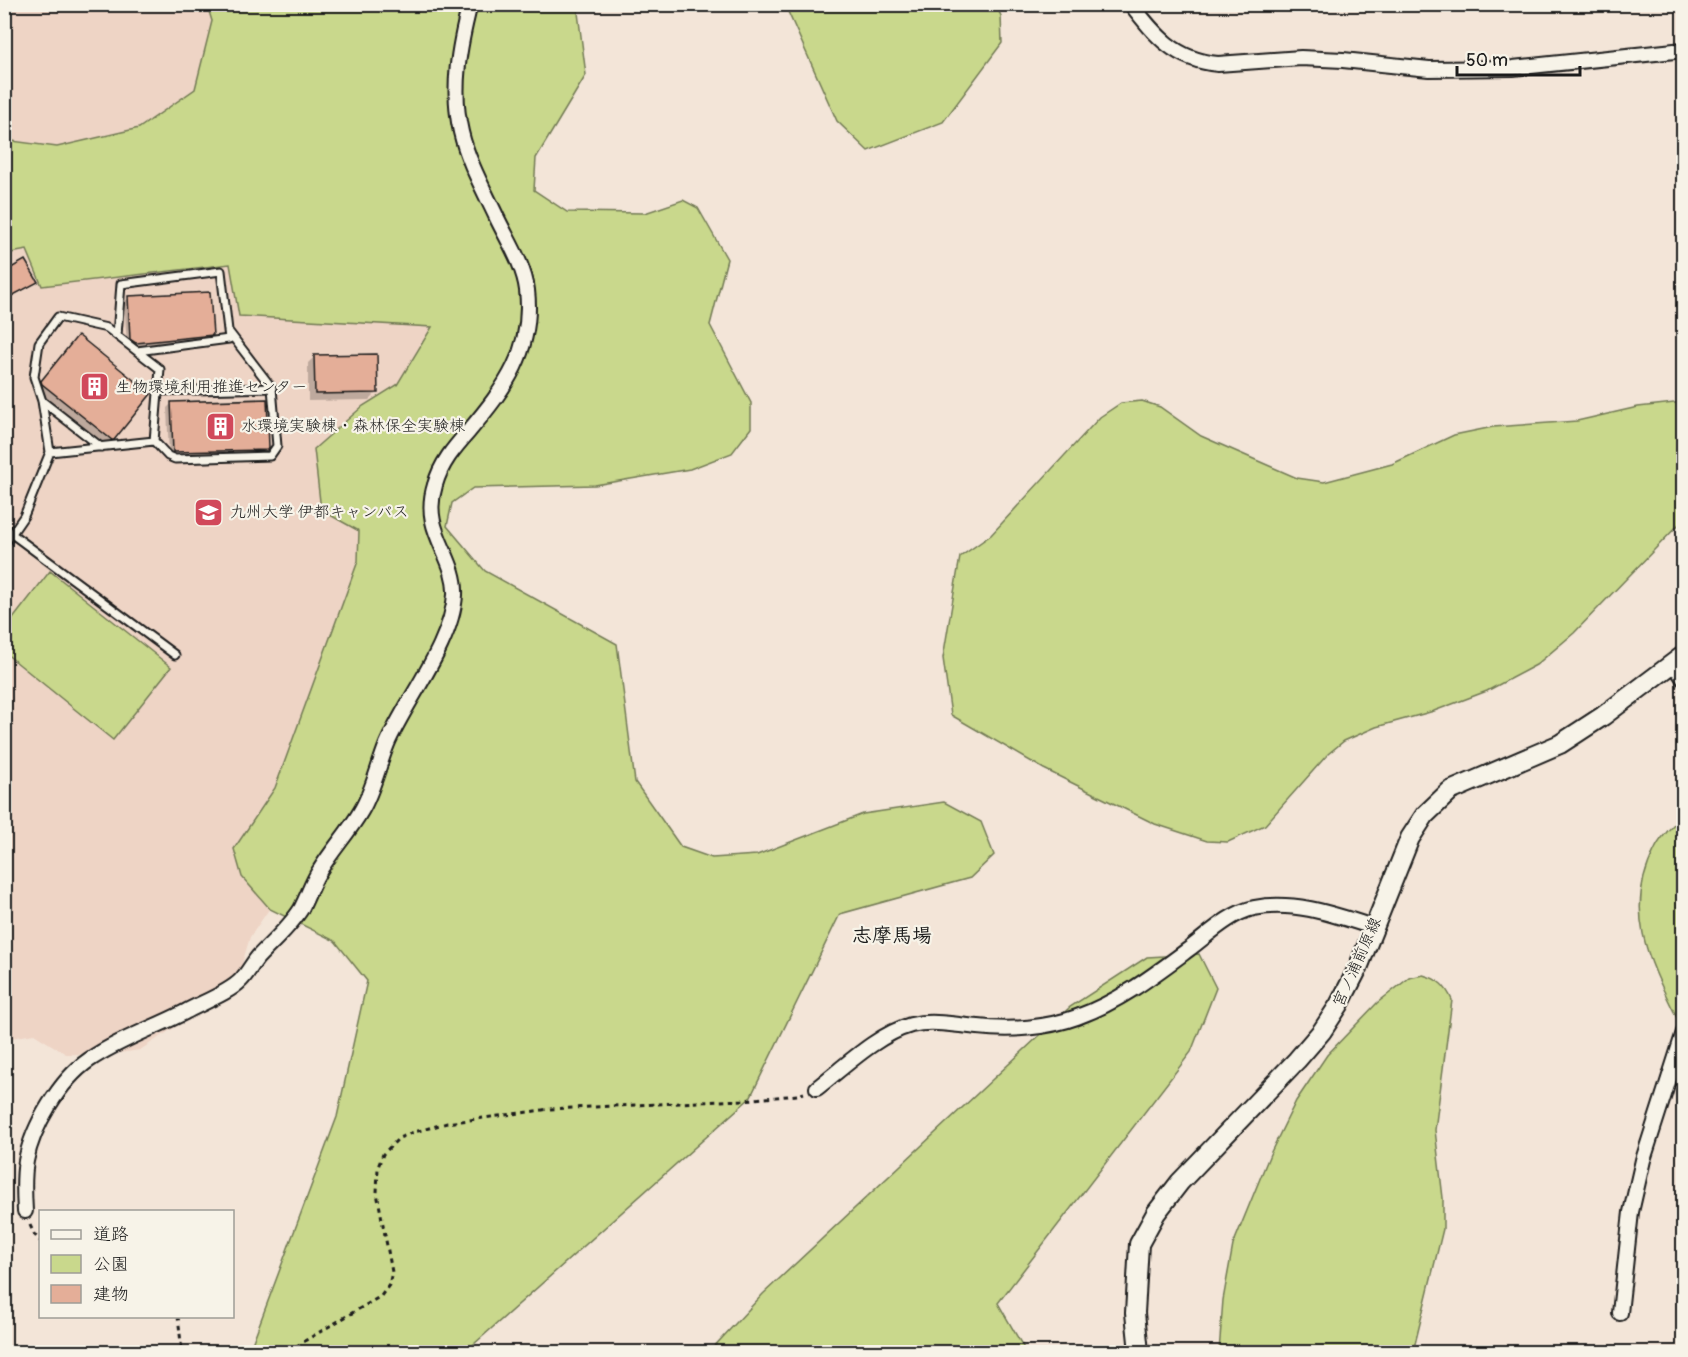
<svg xmlns="http://www.w3.org/2000/svg" width="1688" height="1357" font-family="Pangolin,'Klee One',sans-serif">
  <style>
    .built { fill: #eed4c5 }
    .green { fill: #c9d88c; stroke: #727a54; stroke-width: 1.5 }
    .shadow { fill: #0003 }
    .building { fill: #e4ae98; stroke: #1c1c1c; stroke-width: 1.5 }
    .lines { fill: none; stroke-linecap: round; stroke-linejoin: round }
    .service-casing { stroke: #1c1c1c; stroke-width: 11 }
    .minor-casing { stroke: #1c1c1c; stroke-width: 18 }
    .secondary-casing { stroke: #1c1c1c; stroke-width: 22 }
    .path { stroke: #1c1c1c; stroke-width: 3; stroke-dasharray: 4.5 4.5; stroke-linecap: butt }
    .service { stroke: #f7f3e8; stroke-width: 7 }
    .minor { stroke: #f7f3e8; stroke-width: 14 }
    .secondary { stroke: #f7f3e8; stroke-width: 18 }
    .labels { text-anchor: middle; dominant-baseline: central; stroke-width: 4.5; stroke-linejoin: round; paint-order: stroke }
    .poi-label { font-size: 16px; fill: #1c1c1c; stroke: #f7f3e8; text-anchor: start }
    .street-label { font-size: 16px; fill: #1c1c1c; stroke: #f7f3e8 }
    .quarter-label { font-size: 20px; font-weight: bold; fill: #1c1c1c; stroke: #f7f3e8 }
  </style>
  <rect width="100%" height="100%" fill="#f3e5d8"/>
  <filter id="ink" filterUnits="userSpaceOnUse"><feTurbulence type="fractalNoise" baseFrequency=".0167" numOctaves="2"/><feDisplacementMap in="SourceGraphic" scale="12" xChannelSelector="R" yChannelSelector="G"/><feConvolveMatrix kernelMatrix="1 2 1 2 8 2 1 2 1" color-interpolation-filters="sRGB"/></filter>
  <g filter="url(#ink)">
    <path class="built" d="M5 5H444L466 438 272 905 250 937 239 974 206 1007 140 1050 106 1055 66 1054 34 1034 5 1039Z"/>
    <path class="green" d="M207 5H577L586 75 536 158 534 190 567 212 645 213 683 200 698 208 727 259 710 325 751 403V428L732 453 690 469 595 485 473 488 452 503 447 526 485 571 617 644 635 782 681 847 712 858 757 855 863 814 944 802 981 822 994 855 970 878 840 914 750 1098 465 1352H249L337 1117 367 981 335 941 270 909 242 877 234 849 275 788 358 561 359 531 321 510 314 449 363 406 397 385 432 327 239 316 230 264 42 286 27 250 5 254V140L57 147 139 128 195 89 212 21Z
      M785 5H996L1001 16 1002 43 943 122 868 151 837 121Z
      M1142 401 1160 407 1201 436 1297 478 1324 482 1392 464 1454 435 1493 427 1577 421 1638 407 1683 402V520L1574 633 1536 665 1487 691 1434 711 1376 727 1344 741 1328 754 1265 825 1228 842 1207 841 1155 824 1044 769 951 715 943 658 960 557 991 535 1100 417 1121 403Z
      M50 571 171 667 113 740 5 653V629Z
      M1683 814V1030C1654 970 1620 916 1655 849 1661 836 1674 825 1683 814Z
      M1199 954 1216 988 1191 1052 998 1303 1026 1352H709L763 1294 1070 1007 1147 957Z
      M1423 975C1438 979 1446 986 1452 1000L1435 1130 1443 1198V1229L1413 1352H1219L1223 1300 1233 1245 1270 1154 1296 1101 1327 1055 1377 1003 1409 978Z"/>
    <path class="shadow" d="M129 298 211 335 207 339 131 347 127 344 124 302Z
      M78 337 113 439 103 448 33 391Z
      M315 356 376 393 369 400 308 401V363Z
      M172 403 266 449 261 454 169 456 167 408Z"/>
    <path class="building" d="M25 260 38 282 4 300V272Z
      M210 292 213 335 136 343 130 339 128 296Z
      M78 335 151 394 114 440H112L42 384 41 381Z
      M377 354 378 393 315 394 314 355Z
      M267 399 269 447 267 450 173 452 171 402Z"/>
    <g class="lines">
      <defs>
        <path id="service" d="M117 335 121 284 221 271 229 339 137 351
          M158 391 272 388
          M42 401 101 447
          M154 441 168 456 175 459 270 456 277 446 272 388 229 332
          M12 534 175 655
          M4 545 24 516 50 452 42 401 34 377 39 343 58 317 107 328 160 369 154 441 50 452"/>
        <path id="minor" d="M1131 4C1156 36 1175 60 1218 64L1301 58 1343 60 1429 69 1513 68 1684 50
          M1673 662 1684 679
          M817 1088C844 1067 878 1034 911 1025 933 1020 956 1025 978 1027 1010 1031 1047 1028 1077 1017 1119 1002 1154 975 1189 949 1208 935 1230 913 1254 908 1295 900 1335 915 1373 927
          M25 1211C24 1195 23 1178 26 1161 32 1127 60 1080 89 1060 118 1040 154 1028 185 1012 201 1003 229 993 241 980 248 973 252 964 258 957 273 941 289 928 301 909 308 896 312 882 320 870 332 850 349 832 361 811 373 791 378 766 387 744 406 700 452 644 455 595 457 555 420 532 435 485 441 463 454 448 469 431 505 388 534 350 527 290 524 265 508 241 497 218 484 190 468 162 461 132 451 89 459 47 470 4
          M1620 1313 1631 1212 1643 1160 1684 1032"/>
        <path id="secondary" d="M1139 1352 1135 1313 1139 1244 1156 1213 1180 1182 1297 1060 1322 1031 1339 1005 1358 968 1410 838 1425 815 1450 791 1560 744 1603 716 1684 655"/>
      </defs>
      <use href="#service" class="service-casing"/>
      <use href="#minor" class="minor-casing"/>
      <use href="#secondary" class="secondary-casing"/>
      <path class="path" d="M30 1225 34 1234 40 1241
        M178 1316 182 1352
        M289 1352 301 1343 381 1296 389 1285 392 1272 377 1193 378 1167 383 1154 399 1138 411 1133 447 1123 550 1109 743 1100 798 1095 804 1093"/>
      <use href="#service" class="service"/>
      <use href="#minor" class="minor"/>
      <use href="#secondary" class="secondary"/>
    </g>
  </g>
  <defs>
    <symbol id="building-square" viewBox="-11 -11 22 22"><rect x="-9" y="-9" width="18" height="18" rx="4" fill="#d1495b" stroke="#f7f3e8"/><path d="M-4-6H4V6H1V3H-1V6H-4ZM-2.5-4.3h1.7v1.8h-1.7ZM.8-4.3h1.7v1.8H.8ZM-2.5-1h1.7V.8h-1.7ZM.8-1h1.7V.8H.8Z" fill="#fff"/></symbol>
    <symbol id="university-square" viewBox="-11 -11 22 22"><rect x="-9" y="-9" width="18" height="18" rx="4" fill="#d1495b" stroke="#f7f3e8"/><path d="M0-5L7-2L0 1L-7-2ZM-4 1L0 2.5L4 1V4Q0 6-4 4Z" fill="#fff"/></symbol>
  </defs>
  <g fill-rule="evenodd">
    <use href="#building-square" x="78" y="370" width="33" height="33"/>
    <use href="#building-square" x="204" y="410" width="33" height="33"/>
    <use href="#university-square" x="192" y="496" width="33" height="33"/>
  </g>
  <g class="labels">
    <g class="poi-label">
      <text x="116" y="387">生物環境利用推進センター</text>
      <text x="241" y="426">水環境実験棟・森林保全実験棟</text>
      <text x="230" y="512">九州大学 伊都キャンパス</text>
    </g>
    <g class="street-label">
      <text transform="translate(1357 962) rotate(-66)">宮ノ浦前原線</text>
    </g>
    <g class="quarter-label">
      <text x="892" y="935">志摩馬場</text>
    </g>
  </g>
  <rect width="1688" height="1357" fill="none" stroke="#f7f3e8" stroke-width="24"/>
  <rect x="12" y="12" width="1664" height="1333" fill="none" stroke="#1c1c1c" stroke-width="2" filter="url(#ink)"/>
  <rect x="39" y="1210" width="195" height="108" fill="#f7f3e8" stroke="#9f9d96" stroke-width="1.5"/>
  <rect x="51" y="1230" width="30" height="9" fill="#f7f3e8" stroke="#9f9d96" stroke-width="1.5"/>
  <text x="93" y="1240" font-size="18" fill="#1c1c1c">道路</text>
  <rect x="51" y="1255" width="30" height="18" fill="#c9d88c" stroke="#9f9d96" stroke-width="1.5"/>
  <text x="93" y="1270" font-size="18" fill="#1c1c1c">公園</text>
  <rect x="51" y="1285" width="30" height="18" fill="#e4ae98" stroke="#9f9d96" stroke-width="1.5"/>
  <text x="93" y="1300" font-size="18" fill="#1c1c1c">建物</text>
  <path d="M1457 66v9h123v-9" fill="none" stroke="#1c1c1c" stroke-width="3"/>
  <text x="1466" y="66" font-size="18" fill="#1c1c1c" stroke="#f7f3e8" stroke-width="4.5" paint-order="stroke">50 m</text>
</svg>
